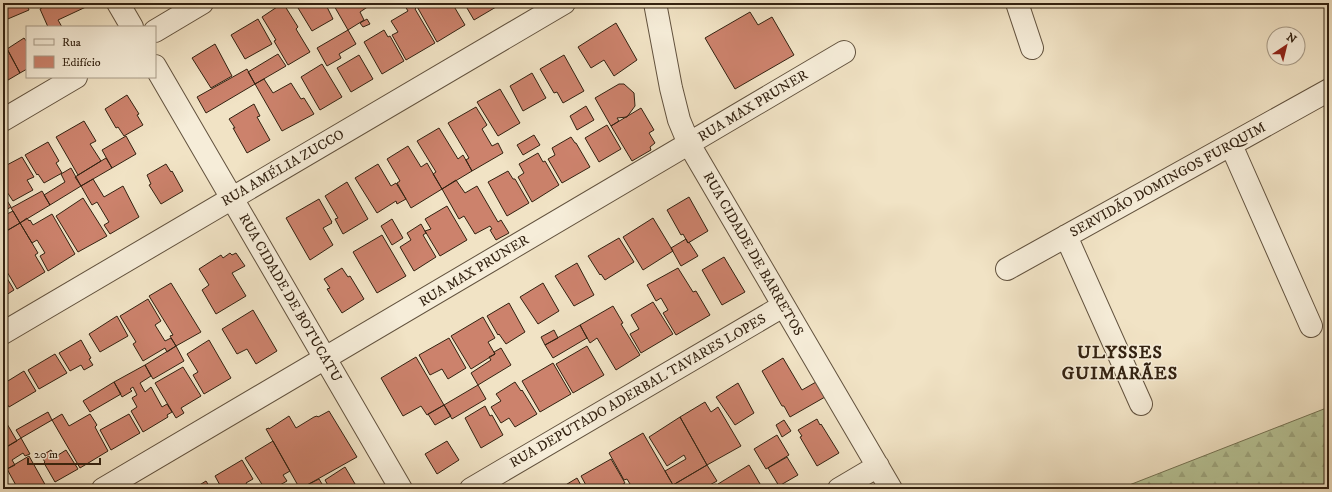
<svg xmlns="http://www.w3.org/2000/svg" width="1332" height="492" font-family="'IM FELL DW Pica',serif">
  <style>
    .forest { fill: url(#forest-firs); stroke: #757354 }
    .building { fill: #cc826c; stroke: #321 }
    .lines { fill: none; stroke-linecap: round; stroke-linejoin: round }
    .minor-casing { stroke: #62523e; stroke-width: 24 }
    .minor { stroke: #f6edd9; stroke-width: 22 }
    .labels { text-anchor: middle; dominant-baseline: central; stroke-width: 3; stroke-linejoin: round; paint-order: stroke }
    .street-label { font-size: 14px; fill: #321; stroke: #f6edd9 }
    .district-label { font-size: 18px; font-weight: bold; letter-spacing: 1px; fill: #321; stroke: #f6edd9 }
  </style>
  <defs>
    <pattern id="forest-firs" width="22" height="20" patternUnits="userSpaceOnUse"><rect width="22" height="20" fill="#b7c497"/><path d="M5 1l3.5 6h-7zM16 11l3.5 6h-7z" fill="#9ea881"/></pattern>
  </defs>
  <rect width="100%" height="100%" fill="#f1e3c5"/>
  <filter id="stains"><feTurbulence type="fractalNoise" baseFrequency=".005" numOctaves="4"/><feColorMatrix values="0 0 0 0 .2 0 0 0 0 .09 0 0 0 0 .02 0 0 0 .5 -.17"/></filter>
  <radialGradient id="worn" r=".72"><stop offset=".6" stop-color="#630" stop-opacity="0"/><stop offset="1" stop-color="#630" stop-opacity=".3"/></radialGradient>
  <path class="forest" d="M1329 407V489H1119Z"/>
  <path class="building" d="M3 3H26L29 10 3 21Z
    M50 3H86L88 6 58 20 62 27H48L40 9Z
    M283 3 298 27 296 29 310 52 288 65 274 41 276 40 262 17Z
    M295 3H325L333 19 312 31Z
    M336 3H367L369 6 360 12 364 20 348 30 333 4Z
    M403 3H415L417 7 415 9 435 43 406 60 392 35 398 32 391 21 408 11Z
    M415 3H427V5L430 3H452L465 25 437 42Z
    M464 3H494L496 7 474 20Z
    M750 12 758 25 772 17 794 55 735 89 705 38Z
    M258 19 272 44 245 59 231 35Z
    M367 19 370 24 363 27 360 23Z
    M616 23 637 60 614 76 604 60 591 68 578 47Z
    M348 30 356 44 339 54 341 58 327 66 317 48Z
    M384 30 388 37 390 36 404 61 382 74 364 42Z
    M24 38 27 42V69L20 73 7 49Z
    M3 41 20 73 3 83Z
    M215 44 232 76 211 88 192 58Z
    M278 54 286 66 255 84 248 72Z
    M359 55 373 79 351 92 337 68Z
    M564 55 584 91 563 103 557 92 554 93 540 69Z
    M322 64 342 97 320 110 301 77Z
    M247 69 255 84 206 113 197 97Z
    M532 73 546 98 523 111 510 86Z
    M264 79 273 93 291 83 301 99 304 98 314 114 282 131 255 84Z
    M619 84H624L634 93 635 106 627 117 617 118 619 121 611 126 595 98Z
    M500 89 520 123 498 136 477 102Z
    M127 95 139 114 137 115 143 125 124 136 118 127 116 128 105 109Z
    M254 104 260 116 257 117 270 140 247 153 233 128H235L229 119Z
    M586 106 594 120 577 130 570 116Z
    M476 107 487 125 482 129 492 146 498 143 503 153 472 171 466 160 469 158 448 123Z
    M641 108 654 130 649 133 655 143 650 147 651 150 632 161 611 126Z
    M84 121 96 141 90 144 101 161 78 175 56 137Z
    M607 125 621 149 599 162 585 138Z
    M439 128 458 159 463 155 472 171 442 189 433 174 436 172 417 141Z
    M534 135 540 145 523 155 517 145Z
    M126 136 136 154 112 168 102 150Z
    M571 137 575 143H576L590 167 562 183 548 159 555 155 552 148Z
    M48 142 59 161 56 163 62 173 44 183 38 174 37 175 25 155Z
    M408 146 421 167 427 163 442 189 411 208 397 183 400 181 387 159Z
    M538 153 543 162 545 161 559 185 532 202 518 177 524 173 519 164Z
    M22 157 34 177 27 180 33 190 13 201 7 192 6 193 3 188V167Z
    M106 158 112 168 81 186 75 177Z
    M166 164 171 172 172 171 183 191 161 204 149 185 151 184 147 175Z
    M378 164 391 186 396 183 406 199 397 204 396 201 377 213 355 178Z
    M71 168 81 186 50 205 44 195 65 182 61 174Z
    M508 171 513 179H515L529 203 507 216 488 182Z
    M93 179 104 197 123 186 139 217 110 234 104 225 109 222 97 202 92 205 81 186Z
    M456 180 465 193 477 186 498 222 501 220 509 233 496 240 490 230 492 229 490 226 475 234 464 216 459 219 442 189Z
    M347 182 368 219 343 234 335 219 338 218 325 196Z
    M42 191 50 205 20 223 11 208Z
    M3 194 11 207 4 211 5 213 3 214Z
    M689 197 708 231 688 243 683 234 681 235 667 210Z
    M83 198 107 236 78 252 56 216Z
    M319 199 332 222H331L332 223 323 228 333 245 310 260 286 218Z
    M447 206 467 240 440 256 425 231 431 229 425 219Z
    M13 211 20 223 3 233V216Z
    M52 214 75 254 48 271 40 256 45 253 37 240 32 243 20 223 27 218 29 221 30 220 33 225Z
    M653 218 673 251 643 270 623 237Z
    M392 219 403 238 392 245 381 226Z
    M20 223 38 253 35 255 45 272 17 289 3 265V233Z
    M421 224 426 233 423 235 436 257 414 271 400 247 411 240 407 233Z
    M382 235 406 276 377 293 353 252Z
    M619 238 634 262 605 280 601 274 600 275 588 256Z
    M686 239 688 243 689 242 698 256 681 266 671 248Z
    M230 253 232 255 236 253 245 266 232 273 246 296 216 314 202 290 209 285 199 269 221 255 223 258Z
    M724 257 745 292 722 305 702 270Z
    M577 263 594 295 574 306 555 276Z
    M3 265 7 272 4 273 14 290 3 297Z
    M342 268 348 277 350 276 364 299 342 313 327 289 330 288 324 279Z
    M678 268 693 292 696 291 710 315 676 335 663 313 668 310 661 298 656 301 647 285Z
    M171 283 201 332 176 346 170 336 173 335 149 296Z
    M543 283 559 311 538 324 520 297Z
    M148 299 161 321 155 325 165 341 171 338 176 346 167 352 165 348 143 361 133 344 136 342 120 316Z
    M653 302 673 334 641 353 630 334 639 329 631 315Z
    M509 303 525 332 506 344 499 334 498 335 487 316Z
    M613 306 623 323 621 324 640 355 616 370 597 338 590 343 580 325Z
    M253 310 277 351 256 364 247 349 237 354 222 329Z
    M117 316 128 336 100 352 89 334Z
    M483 317 495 338 488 342 495 354 471 369 451 336Z
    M580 325 587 338 553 358 545 345Z
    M554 330 558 338 545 345 541 337Z
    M449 338 466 368 448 379 442 369 430 375 419 355Z
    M81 340 91 358 89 359 93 365 84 370 81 365 70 371 59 353Z
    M209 340 231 378 204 394 193 375 198 372 187 354Z
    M176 346 184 361 153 379 145 365Z
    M587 346 604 375 573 393 556 364Z
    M501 348 511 365 478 385 471 373 491 360 489 357 495 354 494 352Z
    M55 354 67 373 39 389 28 370Z
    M416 357 444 405 427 415 421 406 403 416 381 378Z
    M783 358 802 390 816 382 825 397 790 417 784 406H782L762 371Z
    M553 363 571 394 540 412 522 381Z
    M145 365 151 376 140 383 145 392 151 387 162 407 167 404 172 412 167 415 168 417 143 432 131 411 137 407 132 398 137 395 133 387 130 389 132 391 122 397 114 382Z
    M183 367 201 396 181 408 184 413 176 418 155 383Z
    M24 371 36 391 9 407 3 397V384Z
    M114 382 121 394 90 412 83 401Z
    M515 382 521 391 522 390 537 414 515 427 509 418 501 423 491 407 501 401 496 394Z
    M738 383 754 413 735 425 716 397Z
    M478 385 486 399 452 419 444 405Z
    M705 402 711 412 718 407 741 446 707 465 680 417Z
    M444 405 451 416 435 425 428 414Z
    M485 406 490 416 492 415 503 435 481 448 465 418Z
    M329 411 357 457 300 489 266 429 269 428V429L289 416 296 428 314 417 317 416 318 417Z
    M48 412 52 420 21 438 16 430Z
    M62 414 69 426 90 414 97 425 95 427 108 451 80 468 52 420Z
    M129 414 140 433 111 450 100 430Z
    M3 417 17 441 3 449Z
    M680 417 707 465 673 485 665 471 686 459 684 455 667 466 649 437Z
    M817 419 820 425 821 424 839 453 817 466 800 437 802 436 798 430Z
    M784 420 791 431 782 437 776 425Z
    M643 433 673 485 667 489H646L643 485 637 489H633L627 479 624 480 609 453Z
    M777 435 789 455 766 469 754 449Z
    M21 438 30 454 25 456 23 453 12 460 15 465 3 471V449Z
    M273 441 290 471 283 475 287 481 273 489H265L245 458Z
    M447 441 459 460 437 474 425 454Z
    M51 450 55 457 66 450 78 469 55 482 44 463 45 462 41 456Z
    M29 456 47 488 45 489H18L7 469Z
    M787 457 798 475 779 486 768 468Z
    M611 459 625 483 616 488 617 489H588L581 476Z
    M242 460 253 479 246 483 249 489H222L215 476Z
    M707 465 717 481 706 487 705 485 698 489H675L673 485Z
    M749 465 763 489H721L718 484Z
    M345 467 358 489H330L325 480Z
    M577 478 583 489H559Z
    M319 479 325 489H301L309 484Z
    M206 481 211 489H193Z
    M716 484 718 489H708Z"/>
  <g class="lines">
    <defs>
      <path id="minor" d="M118 3 132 27
        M655 3 671 88 679 120 689 144 891 489
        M1017 3 1032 48
        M155 31 202 3
        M155 66 401 489
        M3 120 76 77
        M1231 145 1311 326
        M1066 236 1141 404
        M1007 269 1329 90
        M3 333 564 3
        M103 489 844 52
        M471 489 783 306
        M839 489 878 466"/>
    </defs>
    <use href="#minor" class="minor-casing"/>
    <use href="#minor" class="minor"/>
  </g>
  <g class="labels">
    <g class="street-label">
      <text transform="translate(753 106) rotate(-31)">RUA MAX PRUNER</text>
      <text transform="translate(283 168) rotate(-30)">RUA AMÉLIA ZUCCO</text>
      <text transform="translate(1168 180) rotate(-29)">SERVIDÃO DOMINGOS FURQUIM</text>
      <text transform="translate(753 254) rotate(60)">RUA CIDADE DE BARRETOS</text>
      <text transform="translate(474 271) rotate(-31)">RUA MAX PRUNER</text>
      <text transform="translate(290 298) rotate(60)">RUA CIDADE DE BOTUCATU</text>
      <text transform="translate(638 391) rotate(-30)">RUA DEPUTADO ADERBAL TAVARES LOPES</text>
    </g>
    <g class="district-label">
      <text x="1120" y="353">ULYSSES<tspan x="1120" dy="21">GUIMARÃES</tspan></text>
    </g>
  </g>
  <rect width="1332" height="492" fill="none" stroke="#f1e3c5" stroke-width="16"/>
  <rect x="4" y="4" width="1324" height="484" fill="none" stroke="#321" stroke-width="2"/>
  <rect x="8" y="8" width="1316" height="476" fill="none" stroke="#321"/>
  <rect x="26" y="26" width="130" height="52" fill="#f6edd9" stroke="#a89c89"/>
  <rect x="34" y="39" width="20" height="6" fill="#f6edd9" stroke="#a89c89"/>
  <text x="62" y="46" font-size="12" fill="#332211">Rua</text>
  <rect x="34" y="56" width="20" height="12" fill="#cc826c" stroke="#a89c89"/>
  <text x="62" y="66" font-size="12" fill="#332211">Edifício</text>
  <g transform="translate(1286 46) rotate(35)"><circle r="19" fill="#f6edd9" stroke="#a89c89"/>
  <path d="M0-3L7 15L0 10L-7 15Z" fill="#8f2418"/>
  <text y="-6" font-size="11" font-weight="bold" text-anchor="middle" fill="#332211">N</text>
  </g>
  <path d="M28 458v6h72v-6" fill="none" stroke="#332211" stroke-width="2"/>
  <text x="34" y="458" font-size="12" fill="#332211" stroke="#f6edd9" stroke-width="3" paint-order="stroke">20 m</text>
  <rect width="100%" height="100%" filter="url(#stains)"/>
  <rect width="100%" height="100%" fill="url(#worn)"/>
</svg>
